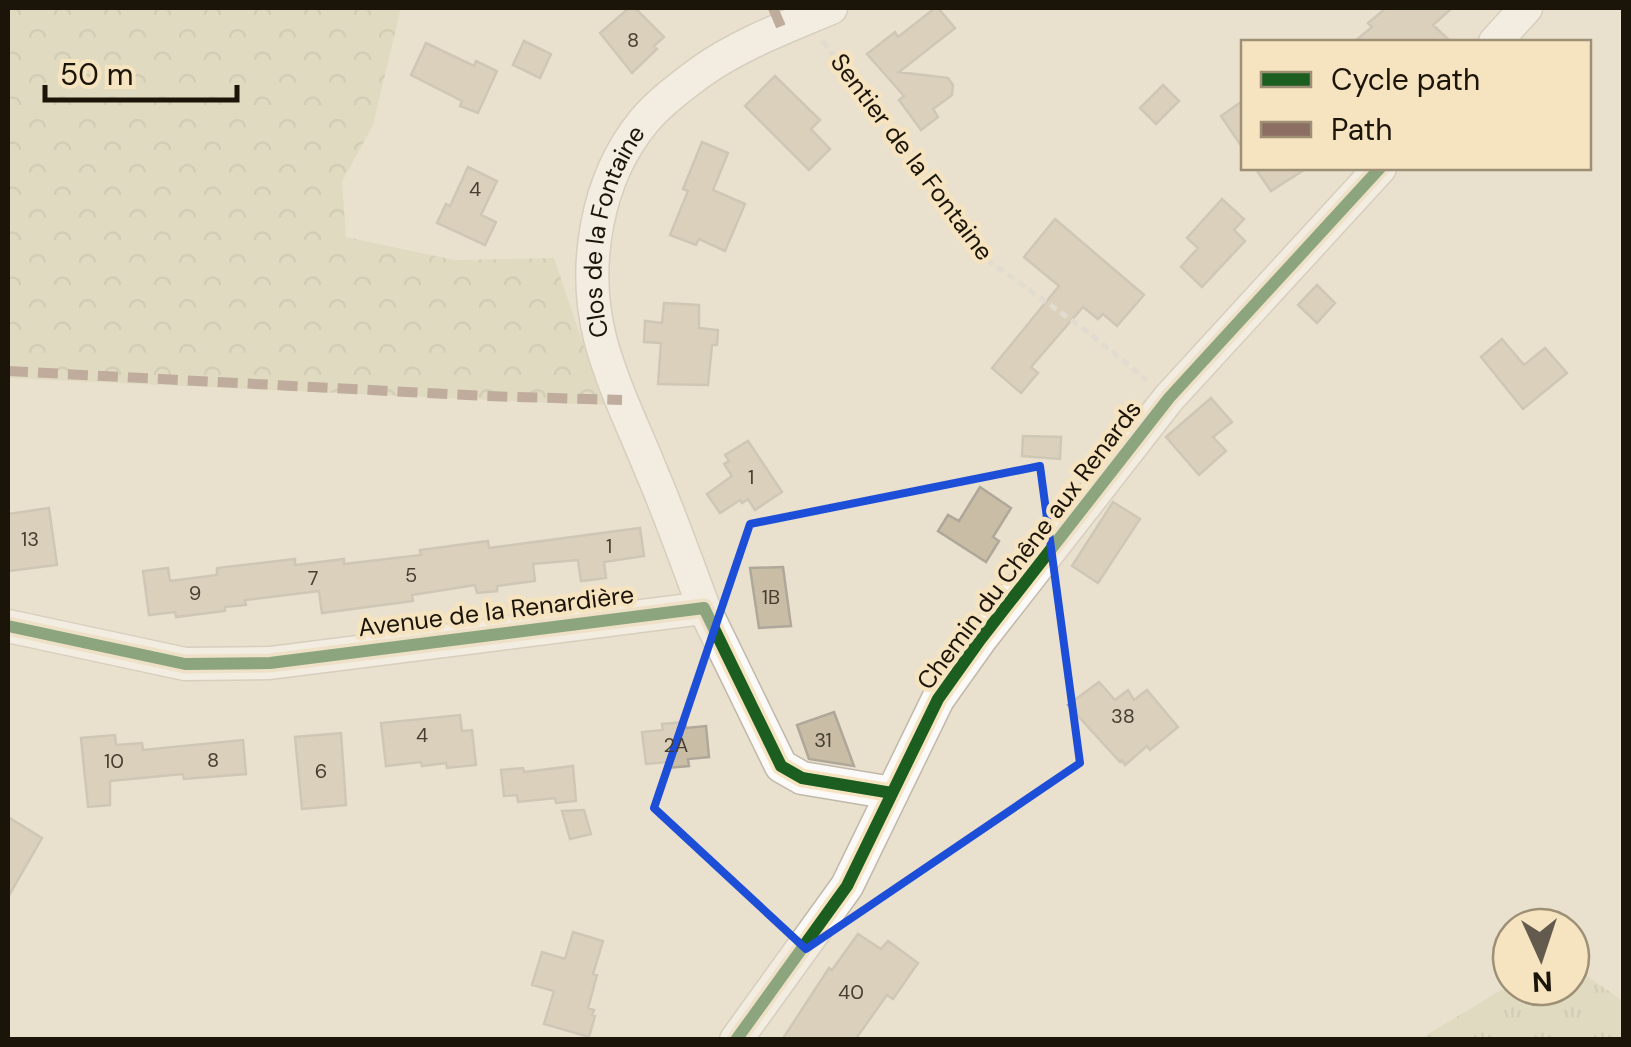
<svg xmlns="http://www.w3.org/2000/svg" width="1631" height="1047" font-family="'DM Sans',sans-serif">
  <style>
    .grass { fill: url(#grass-tufts) }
    .forest { fill: url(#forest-crowns) }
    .building { fill: #c9bda6; stroke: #afa89a; stroke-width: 2.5 }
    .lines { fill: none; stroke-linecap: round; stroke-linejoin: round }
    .minor-casing { stroke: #c0b9aa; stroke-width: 35 }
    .path { stroke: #d9d6d0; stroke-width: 5; stroke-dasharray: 8 5; stroke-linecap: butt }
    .minor { stroke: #fcfaf8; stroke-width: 32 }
    .quiet { stroke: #8d6e63; stroke-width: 10; stroke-dasharray: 20 10; stroke-linecap: butt }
    .cycleway-casing { stroke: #f6e3c0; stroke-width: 19 }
    .cycleway { stroke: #1b5e20; stroke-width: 12 }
    .marked { fill: none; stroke: #1d4ed8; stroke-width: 8; stroke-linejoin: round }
    .labels { text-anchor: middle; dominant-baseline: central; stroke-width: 9; stroke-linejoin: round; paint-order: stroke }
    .number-label { font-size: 20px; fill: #463e30 }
    .street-label { font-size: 25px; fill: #1b1408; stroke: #f6e3c0 }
  </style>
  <defs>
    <pattern id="grass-tufts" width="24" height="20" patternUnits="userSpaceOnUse" patternTransform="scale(2.5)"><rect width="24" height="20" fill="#d4d5b0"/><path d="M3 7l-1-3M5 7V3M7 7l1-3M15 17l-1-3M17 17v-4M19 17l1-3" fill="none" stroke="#b5b696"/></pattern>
    <pattern id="forest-crowns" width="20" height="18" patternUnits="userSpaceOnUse" patternTransform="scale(2.5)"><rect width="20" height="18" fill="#d4d5b0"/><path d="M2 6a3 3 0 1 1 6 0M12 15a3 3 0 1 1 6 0" fill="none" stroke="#b5b696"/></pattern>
  </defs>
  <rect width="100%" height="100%" fill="#e9e0cd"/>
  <path class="grass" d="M1571 965 1623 1001V1039H1420L1511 984V987H1571Z"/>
  <path class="forest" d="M8 8H401L373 125 342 182 346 237 454 260 554 258 604 405 8 378Z"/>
  <path class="building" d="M629 8H635L664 37 654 46 657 49 632 73 600 33Z
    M935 8H938L955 28 899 72 948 78 953 85 952 95 933 109 938 117 921 130 899 100 904 96 867 54 895 32 898 37Z
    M1386 8H1452L1433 25 1451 42H1354L1372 27 1368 23Z
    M524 41 551 54 540 78 513 65Z
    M426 43 474 66 476 61 497 71 478 113 460 106 462 101 411 75Z
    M775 76 820 120 811 129 830 149 809 170 745 106Z
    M1163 85 1179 101 1156 124 1140 108Z
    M1244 100V150L1221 116Z
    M702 142 728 153 713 190 745 204 725 251 699 239 696 245 670 235 688 191 683 189Z
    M468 167 497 181 481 215 496 222 485 245 437 223 446 204 450 206Z
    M1255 168H1307L1271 191Z
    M1222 199 1244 219 1234 230 1245 241 1202 287 1181 267 1198 248 1187 238Z
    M1055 219 1144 295 1117 326 1103 314 1098 319 1083 307 1031 367 1038 373 1021 393 992 368 1059 286 1024 257Z
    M1317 285 1335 303 1317 323 1298 305Z
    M664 303 699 305V328L718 330 717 345H712L708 385 658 384 661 343 644 342 645 321 662 323Z
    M1502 339 1524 365 1545 348 1567 373 1523 409 1481 357Z
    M1211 398 1232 422 1213 437 1226 451 1199 475 1166 437Z
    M1023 436 1061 437 1060 459 1022 456Z
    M748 441 782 492 755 510 748 499 742 503 740 500 720 513 707 494 732 476 724 464 729 461 725 455Z
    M980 487 1011 508 993 537 999 541 986 562 938 531 948 515 959 521Z
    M1113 502 1140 519 1098 583 1072 566Z
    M49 508 57 565 8 571V514Z
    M640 528 644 556 604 562 606 578 581 581 578 560 533 564 535 581 497 586V591L477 593 475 585 412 595 413 601 322 613 319 591 245 600 246 605 225 607V611L176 617 175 612 149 615 143 571 168 568 170 581 217 575V568L295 559V565L344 559V564L421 555 420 550 488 541 489 548Z
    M783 567 791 626 759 628 750 568Z
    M1099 682 1115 700 1128 690 1134 700 1147 690 1178 727 1150 750 1147 746 1125 765 1122 760 1120 762 1068 705Z
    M834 712 854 766 809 759 797 725Z
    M460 715 462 731 472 730 476 765 447 768 446 763 422 766 421 762 386 766 381 723Z
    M685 722 686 728 706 726 709 757 688 759 689 766 667 768V762L646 764 642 732 663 730 662 724Z
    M341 733 346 805 302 809 295 737Z
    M115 735 116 745 142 743 143 750 243 740 246 774 184 779 183 774 110 781V805L88 807 81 738Z
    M573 766 576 801 556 803 555 798 518 802 517 795 504 796 501 770 523 768 524 772Z
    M584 810 591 834 570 839 562 811Z
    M8 817 42 838 8 897Z
    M573 932 603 941 593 974 597 975 588 1008 594 1010 592 1015 595 1016 589 1037 544 1024 554 991 532 985 542 952 565 959Z
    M858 934 881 949 888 941 918 963 893 999 887 995 855 1040H782L829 968 832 970Z"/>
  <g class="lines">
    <defs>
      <g id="minor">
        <path d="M1495 42 1526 8"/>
        <path id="s1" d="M704 608C687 563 671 517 652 473 634 428 612 384 600 338 582 266 596 179 644 121 660 102 682 86 702 71 740 44 789 26 831 8"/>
        <path d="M8 626 185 664 270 663 704 608 781 766 802 778 892 793"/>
        <path d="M736 1040 847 886 938 699 980 640 1169 398 1380 168"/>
      </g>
    </defs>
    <use href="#minor" class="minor-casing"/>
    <path class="path" d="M823 41 960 214 989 261 1085 330 1147 380"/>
    <use href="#minor" class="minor"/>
    <path class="quiet" d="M773 8 782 29
      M8 371 485 396 622 400"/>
    <defs>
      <path id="cycleway" d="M8 626 185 664 270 663 704 608 781 766 802 778 892 793
        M736 1040 847 886 938 699 980 640 1169 398 1380 168"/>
    </defs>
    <use href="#cycleway" class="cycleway-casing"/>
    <use href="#cycleway" class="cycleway"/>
  </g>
  <path d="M0 0H1631V1047H0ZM1040 466 1080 763 806 949 654 808 750 524Z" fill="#e9e0cd" fill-opacity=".55" fill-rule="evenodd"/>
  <path class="marked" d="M1040 466 1080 763 806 949 654 808 750 524Z"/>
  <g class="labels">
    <g class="number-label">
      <text x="633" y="40">8</text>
      <text x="475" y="189">4</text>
      <text x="751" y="477">1</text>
      <text x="30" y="539">13</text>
      <text x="609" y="546">1</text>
      <text x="411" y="575">5</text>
      <text x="313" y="578">7</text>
      <text x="195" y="593">9</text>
      <text x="771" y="597">1B</text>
      <text x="1123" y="716">38</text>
      <text x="422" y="735">4</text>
      <text x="823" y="740">31</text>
      <text x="676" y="745">2A</text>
      <text x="213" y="760">8</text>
      <text x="114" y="761">10</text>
      <text x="321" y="771">6</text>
      <text x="851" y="992">40</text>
    </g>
    <g class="street-label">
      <text transform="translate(912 157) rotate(53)">Sentier de la Fontaine</text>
      <text stroke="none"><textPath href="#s1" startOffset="400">Clos de la Fontaine</textPath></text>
      <text transform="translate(1029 545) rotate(-53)">Chemin du Chêne aux Renards</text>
      <text transform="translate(496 611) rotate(-7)">Avenue de la Renardière</text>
    </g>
  </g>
  <rect width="1631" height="1047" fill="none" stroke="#1b1408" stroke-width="20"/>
  <rect x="1241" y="40" width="350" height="130" fill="#f6e3c0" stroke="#9e9076" stroke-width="2.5"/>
  <rect x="1261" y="72" width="50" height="15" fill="#1b5e20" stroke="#9e9076" stroke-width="2.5"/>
  <text x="1331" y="90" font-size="30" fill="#1b1408">Cycle path</text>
  <rect x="1261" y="122" width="50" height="15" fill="#8d6e63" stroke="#9e9076" stroke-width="2.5"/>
  <text x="1331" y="140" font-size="30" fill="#1b1408">Path</text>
  <g transform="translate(1541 957) rotate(177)"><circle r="48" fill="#f6e3c0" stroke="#9e9076" stroke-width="2.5"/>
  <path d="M0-8L18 38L0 25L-18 38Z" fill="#635b4d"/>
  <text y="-15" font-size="28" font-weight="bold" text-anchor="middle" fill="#1b1408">N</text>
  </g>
  <path d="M45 85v15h192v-15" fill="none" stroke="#1b1408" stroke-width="5"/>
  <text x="60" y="85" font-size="30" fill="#1b1408" stroke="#f6e3c0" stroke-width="8" paint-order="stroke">50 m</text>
</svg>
